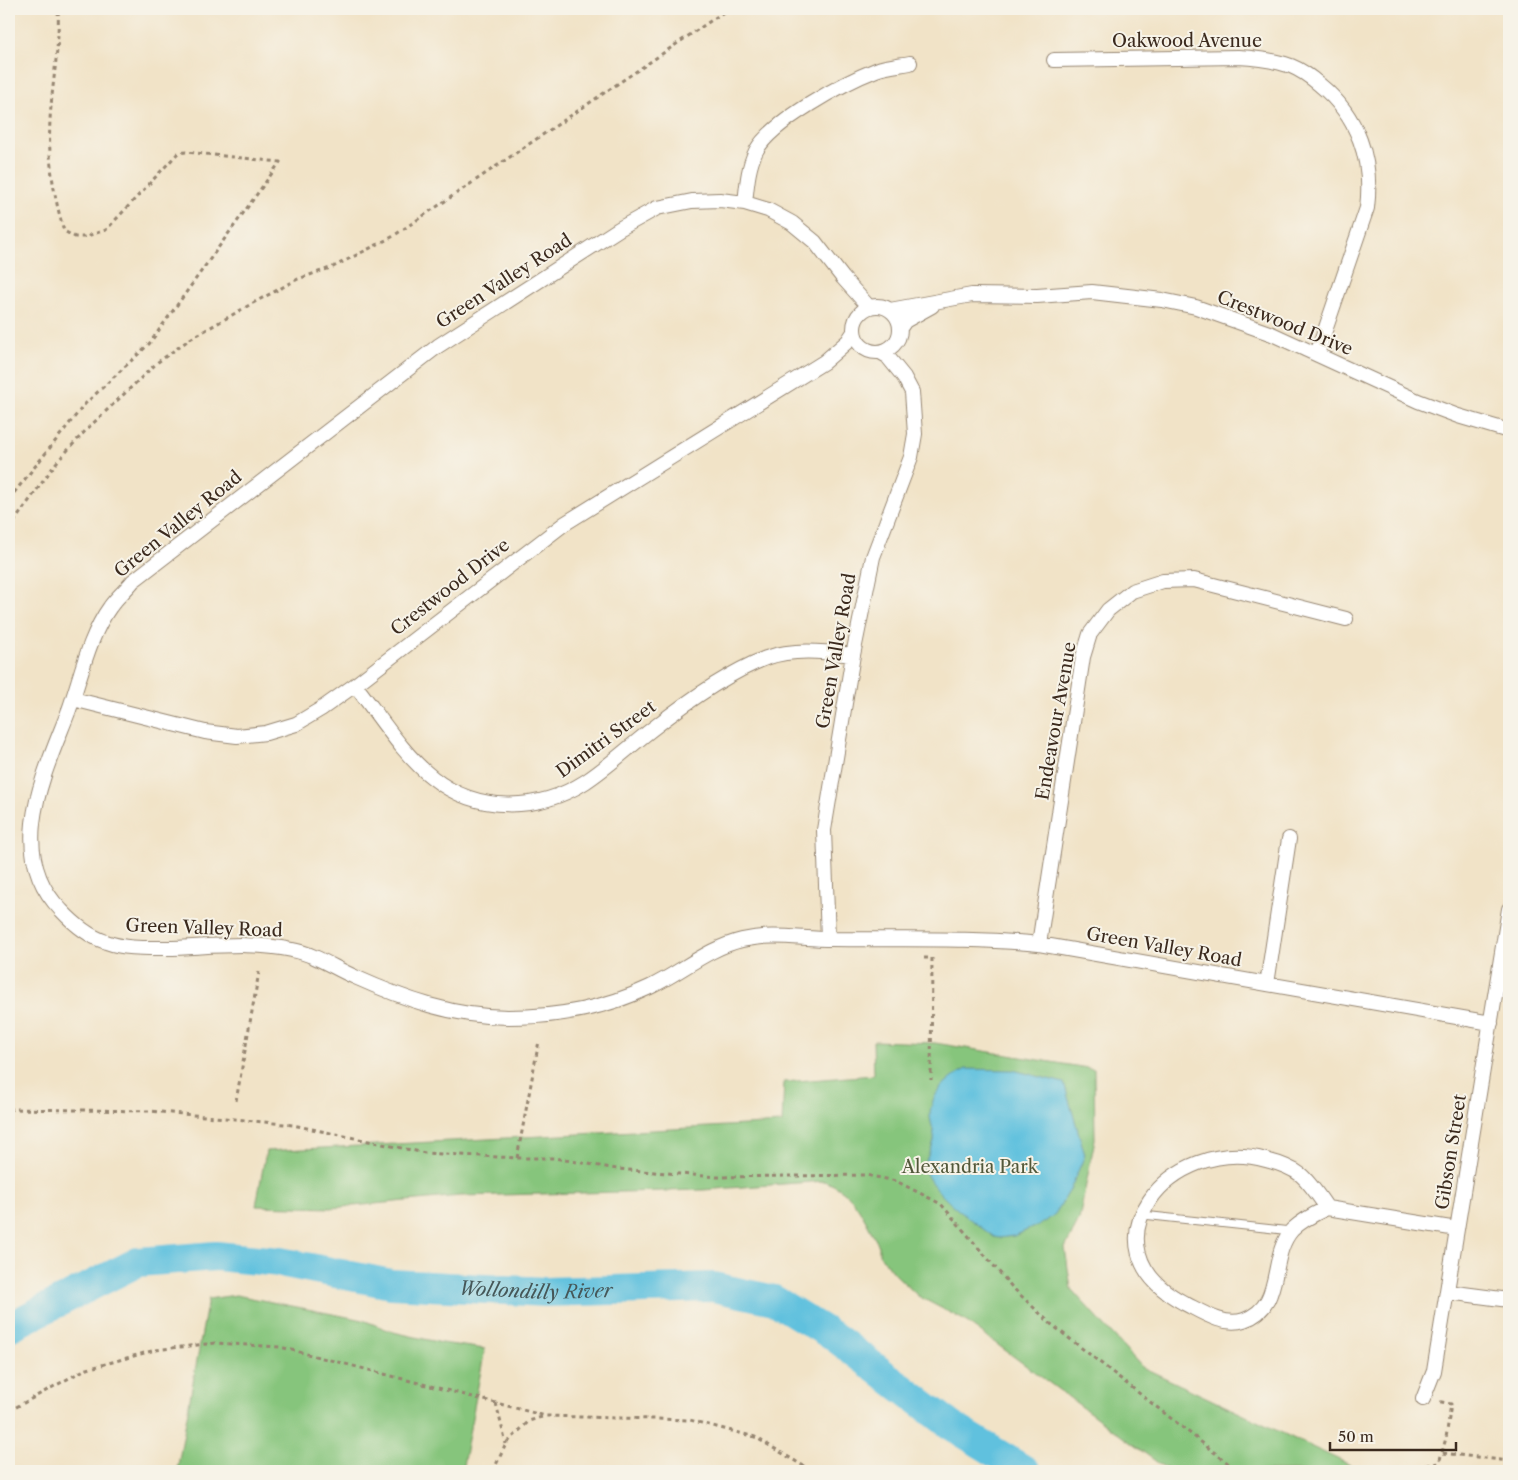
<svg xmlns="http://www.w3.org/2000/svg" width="1518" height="1480" font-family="'Libre Caslon Text',serif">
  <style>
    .green { fill: #86c57c; stroke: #60784d }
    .water { fill: #60c1de; stroke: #4e767e }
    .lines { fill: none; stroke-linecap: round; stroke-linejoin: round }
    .river { stroke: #60c1de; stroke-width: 30 }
    .lane-casing { stroke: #968672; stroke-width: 9 }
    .street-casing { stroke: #968672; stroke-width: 16 }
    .path { stroke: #968672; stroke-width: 3; stroke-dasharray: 4 4; stroke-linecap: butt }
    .lane { stroke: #fff; stroke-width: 7 }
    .street { stroke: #fff; stroke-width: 14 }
    .labels { text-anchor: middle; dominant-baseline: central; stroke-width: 4; stroke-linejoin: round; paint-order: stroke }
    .street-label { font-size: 18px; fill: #3b2a1e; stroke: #f7f3e8 }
    .park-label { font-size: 18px; fill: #52583a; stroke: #f7f3e8 }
    .water-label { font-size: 19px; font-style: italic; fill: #465758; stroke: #f7f3e8 }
  </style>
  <rect width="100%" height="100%" fill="#f7f3e8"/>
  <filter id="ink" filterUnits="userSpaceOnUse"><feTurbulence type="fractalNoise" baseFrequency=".02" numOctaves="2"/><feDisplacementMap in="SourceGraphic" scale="10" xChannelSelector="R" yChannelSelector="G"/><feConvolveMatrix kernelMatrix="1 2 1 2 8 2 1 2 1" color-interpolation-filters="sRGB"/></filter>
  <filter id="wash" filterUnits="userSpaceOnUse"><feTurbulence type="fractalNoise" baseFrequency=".0096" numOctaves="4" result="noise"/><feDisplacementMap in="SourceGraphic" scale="20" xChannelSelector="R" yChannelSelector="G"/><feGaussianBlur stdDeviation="1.12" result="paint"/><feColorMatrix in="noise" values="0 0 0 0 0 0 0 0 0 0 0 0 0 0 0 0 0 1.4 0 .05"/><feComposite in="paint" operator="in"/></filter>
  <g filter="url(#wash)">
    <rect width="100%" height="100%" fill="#f1e3c7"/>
    <path class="green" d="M873 1041 935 1043 1094 1069 1095 1139 1079 1220 1065 1248 1071 1289 1142 1367 1363 1471H1169L964 1320 918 1296 895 1274 879 1254V1246C863 1218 856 1192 824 1181L703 1190 460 1196 331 1208 256 1206 266 1151 782 1123 784 1082 874 1075Z
      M236 1295 363 1320 393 1332 442 1343 485 1349 462 1471H177L208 1299Z"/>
    <path class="water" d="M966 1069 1013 1070 1064 1083 1085 1155 1070 1190 1055 1214 1045 1222 1014 1236 999 1238 994 1237C969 1218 934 1196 923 1167 926 1159 932 1149 934 1141 935 1133 931 1125 930 1117 930 1093 947 1079 966 1069Z"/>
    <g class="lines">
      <path class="river" id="s1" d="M9 1327 138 1262 216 1256 280 1262 391 1284 545 1292 713 1287 774 1300 836 1338 952 1426 1026 1471"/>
    </g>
  </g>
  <g filter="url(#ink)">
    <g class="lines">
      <defs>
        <path id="lane" d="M1143 1215 1291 1231"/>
        <path id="street" d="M1054 60 1238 57C1256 58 1274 60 1291 66 1301 70 1312 78 1320 85 1358 116 1373 160 1367 208L1317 354
          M745 203C747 185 748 167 756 151 771 122 845 82 876 70 886 66 899 65 910 63
          M854 329a23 23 0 1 1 46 0a23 23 0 1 1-46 0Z
          M869 307 843 278 815 242 792 223 768 210 745 203 720 200 692 201 657 208 619 229 438 346 133 581C126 590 116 598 110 607 89 636 81 676 69 710 45 773 4 852 61 910 74 924 88 936 106 942 125 949 147 948 167 948 208 947 252 941 292 950 315 954 334 968 355 977 404 999 454 1017 508 1017 556 1017 606 1008 650 987 680 973 708 948 742 940 772 933 801 939 831 939 901 940 969 937 1039 944L1491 1023
          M890 310 972 295 1037 296 1092 292 1162 300 1196 307 1272 334 1418 401 1458 416 1509 431
          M900 328 905 321 932 306
          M355 685C378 714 403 755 433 778 477 813 538 812 585 782 608 767 629 747 651 730 684 704 727 673 766 658 794 648 825 652 853 655
          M73 699 205 732 237 736 266 733 296 724 321 709 355 685 564 524 824 362 848 341 854 332
          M828 939 824 830 853 655 873 557 911 457 915 434 912 392 904 377 887 356 880 352
          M1039 944 1083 657 1090 634 1108 610 1132 591 1163 581 1194 580 1346 619
          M1267 984 1289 839
          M1327 1208C1314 1214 1302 1220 1292 1230 1268 1257 1285 1306 1244 1320 1224 1327 1202 1312 1184 1303 1078 1247 1171 1133 1266 1160 1278 1163 1292 1168 1301 1175 1311 1184 1319 1196 1327 1208L1457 1229
          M1448 1292 1509 1300
          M1423 1399 1434 1371 1509 909"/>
      </defs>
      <use href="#lane" class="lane-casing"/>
      <use href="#street" class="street-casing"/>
      <path class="path" d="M9 499 85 404 149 344 280 162 186 152 178 153 106 230 84 237H75L64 231C53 194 48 159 50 120 52 83 60 46 58 9
        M9 529 56 463 87 429 158 362 190 339 253 303 298 279 333 267 392 237 728 9
        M924 958H932L931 1080
        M236 1101 259 972
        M9 1109 150 1111 225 1118 293 1125 425 1153 517 1158H554L617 1169 717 1177 866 1175 896 1181 941 1204 1012 1287 1051 1324 1238 1471
        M517 1158 539 1041
        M496 1403 506 1444
        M9 1411 84 1370 155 1350 215 1343 280 1347 546 1416 690 1420 755 1437 812 1471
        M1443 1453 1509 1461
        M493 1471 506 1444 529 1421 545 1416
        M1395 1471 1439 1463 1446 1438 1451 1404 1437 1401"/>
      <use href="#lane" class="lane"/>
      <use href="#street" class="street"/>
    </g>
  </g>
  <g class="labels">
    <g class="street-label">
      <text x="1187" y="41">Oakwood Avenue</text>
      <text transform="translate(504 281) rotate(-33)">Green Valley Road</text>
      <text transform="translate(1285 323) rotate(22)">Crestwood Drive</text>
      <text transform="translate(178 524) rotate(-39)">Green Valley Road</text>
      <text transform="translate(450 587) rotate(-38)">Crestwood Drive</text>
      <text transform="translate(836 651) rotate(-80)">Green Valley Road</text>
      <text transform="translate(1056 721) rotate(-80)">Endeavour Avenue</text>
      <text transform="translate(606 739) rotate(-36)">Dimitri Street</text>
      <text transform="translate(204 928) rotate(2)">Green Valley Road</text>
      <text transform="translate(1164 947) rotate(10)">Green Valley Road</text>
      <text transform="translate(1451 1152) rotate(-81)">Gibson Street</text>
    </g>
    <g class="park-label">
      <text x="970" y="1167">Alexandria Park</text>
    </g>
    <g class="water-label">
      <text stroke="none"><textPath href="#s1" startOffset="545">Wollondilly River</textPath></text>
    </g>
  </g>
  <rect width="1518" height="1480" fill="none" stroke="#f7f3e8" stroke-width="30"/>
  <path d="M1330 1442v8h126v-8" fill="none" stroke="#3b2a1e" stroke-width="2.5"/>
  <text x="1338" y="1442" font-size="15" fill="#3b2a1e" stroke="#f7f3e8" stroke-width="4" paint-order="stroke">50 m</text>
</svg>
